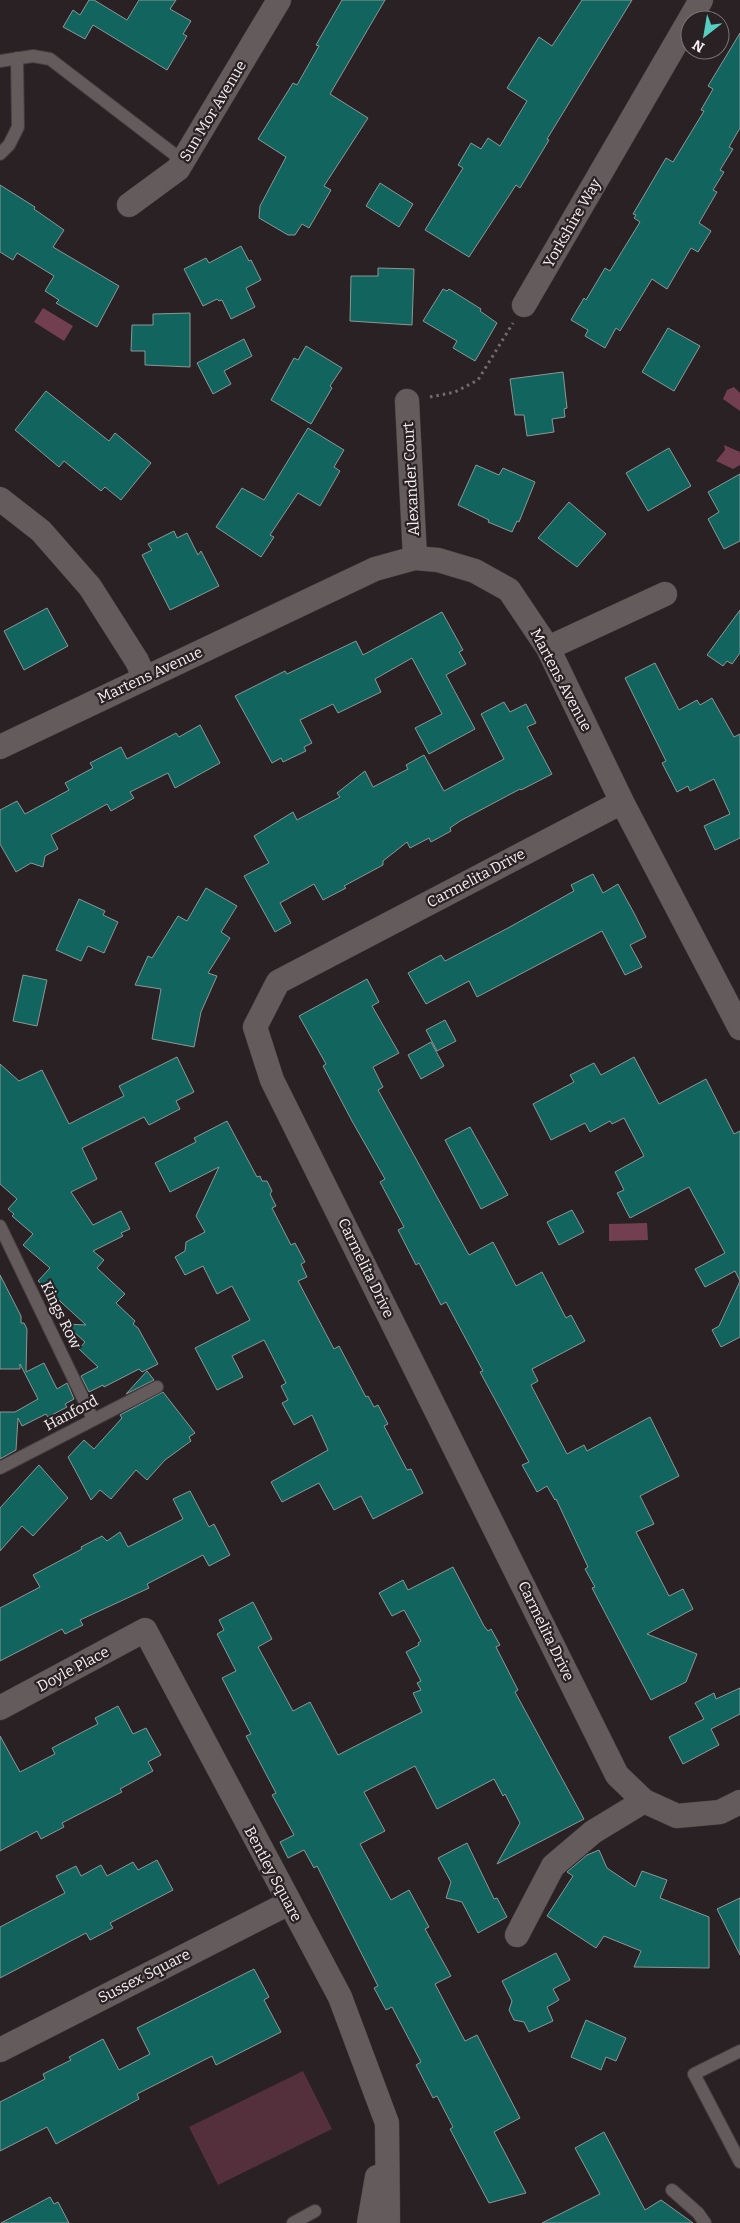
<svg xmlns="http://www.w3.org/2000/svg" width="740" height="2223" font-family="Bitter,serif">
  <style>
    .green { fill: #53303b }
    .water { fill: #723f51 }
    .building { fill: #12655e; stroke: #8d9795 }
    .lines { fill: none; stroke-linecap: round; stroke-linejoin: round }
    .lane-casing { stroke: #443d3f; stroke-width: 14 }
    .street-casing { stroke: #443d3f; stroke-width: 25 }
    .path { stroke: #736c6e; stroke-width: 3; stroke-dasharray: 2.5 4; stroke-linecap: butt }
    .lane { stroke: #645b5d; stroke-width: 12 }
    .street { stroke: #645b5d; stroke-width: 24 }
    .labels { text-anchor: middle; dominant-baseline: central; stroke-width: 4.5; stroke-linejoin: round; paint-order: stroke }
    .street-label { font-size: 15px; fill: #f6f0f2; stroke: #292124 }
  </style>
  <rect width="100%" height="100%" fill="#292124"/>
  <path class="green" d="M303 2071 332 2129 218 2185 189 2127Z"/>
  <path class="water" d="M43 308 73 326 64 341 34 322Z
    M734 387 740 393V411L723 399 727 390Z
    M724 445 740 452V465L733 469 716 461 725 450Z
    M647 1223 648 1240 609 1241V1224Z"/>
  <path class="building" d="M89 0H94L127 20 139 0H176L170 9 191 21 183 34 187 36 167 70 93 25 85 39 63 27 73 10 80 15Z
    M342 0H385L330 94 368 118 324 186 331 190 309 228 302 224 295 235H288L259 218 260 206 286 157 258 139 293 83 297 85 319 46 316 45Z
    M582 0H632L547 139 549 140 520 188 516 185 469 257 425 230 463 168 458 165 471 143 481 149 488 138 500 146 527 101 507 88 539 37 552 46Z
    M740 33V128L729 147 733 149 720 170 724 172 713 190 717 192 699 223 711 231 698 252 691 248 667 289 652 279 620 331 616 328 605 348 585 336 588 330 571 320 584 298 586 300 605 268 610 271 640 222 634 218 636 215 633 214 666 158 673 162 704 111 701 110 713 89 708 86Z
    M380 183 413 204 399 227 366 206Z
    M0 185 35 207 34 209 64 230 53 247 119 286 97 327 56 303 59 300 45 291 54 276 17 253 13 260 0 252Z
    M241 246 249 261 251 260 261 280 246 288 255 307 231 319 222 300 219 301 217 299 203 306 184 269 206 258 209 263Z
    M378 268 414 269 412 325 350 321 351 276H378Z
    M443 289 447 291 449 289 481 309 480 311 497 323 475 361 453 348 457 341 423 321Z
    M190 313V367L145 365V351H131L132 325H153V314Z
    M668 328 700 346 674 391 642 372Z
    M244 339 252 356 224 371 231 384 213 394 197 363Z
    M306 346 342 368 330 386 332 388 311 424 271 400 294 358 298 360Z
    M563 372 567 408 564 409 565 417 552 419 554 432 527 436 524 415H515L510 379Z
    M46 391 109 441 115 433 151 463 121 500 105 487 101 491 64 461 59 467 15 430Z
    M308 428 344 450 334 467 340 471 320 506 298 493 270 535 274 537 261 557 216 527 242 488 264 500Z
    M669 448 691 486 648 511 626 473Z
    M476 465 499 475 503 468 535 482 519 522 517 521 512 532 488 522 489 520 458 505Z
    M740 474V541L724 549 708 519 719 512 708 492Z
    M569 502 606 534 577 567 538 538Z
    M174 531 177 538 187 533 198 555 201 551 219 586 170 610 142 555 152 550 148 544Z
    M47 608 68 646 24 670 4 631Z
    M740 610V653L732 664 727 661 723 666 707 655Z
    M442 612 463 650 459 652 466 664 446 675 475 729 429 754 415 728 442 714 412 658 375 679 381 692 338 713 333 704 300 720 312 743 304 747 306 751 283 762 281 758 272 763 235 696 285 671 287 674 356 641 363 655Z
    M655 663 679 710 697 700 700 705 712 698 734 737 740 734V838L715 850 704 826 730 814 714 779 690 791 688 786 677 792 662 763 666 761 625 678Z
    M504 702 510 712 526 704 536 723 527 727 552 774 521 790 520 789 460 821 450 828 451 831 431 842 429 838 410 848 407 842 383 861V865L344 886 346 888 323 900 314 884 280 903 291 923 275 932 244 876 269 863 254 836 293 812 297 820 340 797 337 793 365 771 373 787 408 769 406 765 424 755 444 791 504 759 481 714Z
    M200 725 220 763 175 788 168 773 130 792 134 798 111 811 107 804 51 835 58 849 45 856 43 867 31 863 16 872 0 844V810L17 801 25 814 69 790 65 783 93 768 90 763 121 747 127 759 176 733 179 737Z
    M593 874 603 893 618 884 634 913 646 937 630 945 642 967 625 975 602 931 477 997 469 981 426 1004 408 973 441 955 445 961 508 928 574 891 571 885Z
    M206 888 237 906 221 932 230 938 208 973 217 976 201 1012 194 1047 152 1039 161 989 135 985 148 956 152 958 178 916 187 921Z
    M79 899 105 911 103 915 118 922 104 953 88 946 81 961 56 950Z
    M23 975 47 980 37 1026 13 1021Z
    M367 979 379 1002 372 1006 399 1053 373 1067 383 1087 378 1090 469 1255 493 1242 516 1286 542 1272 566 1318 571 1315 585 1341 532 1369 538 1381 531 1385 532 1387 567 1454 584 1445 587 1451 650 1417 679 1476 640 1496 654 1524 636 1532 669 1596 683 1589 693 1609 647 1634 697 1654 686 1682 651 1700 592 1588 595 1587 585 1569 588 1567 556 1499 555 1500 547 1486 537 1492 522 1465 529 1462 480 1372 483 1371 446 1302 441 1305 419 1263 416 1265 398 1230 404 1227 380 1182 385 1179 352 1121 323 1066 326 1064 299 1016Z
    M445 1020 456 1041 437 1051 426 1030Z
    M431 1042 444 1066 421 1079 408 1055Z
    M177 1057 194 1092 176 1101 180 1109 149 1125 144 1117 82 1148 97 1179 71 1192 93 1225 121 1211 130 1229 121 1233 123 1236 93 1251 104 1260 97 1268 125 1294 116 1303 135 1321 133 1324 138 1328 158 1364 142 1372 139 1369 104 1387 103 1385 89 1392 81 1376 98 1367 79 1349 85 1342 65 1324 86 1325 38 1281 50 1268 23 1245 33 1234 12 1216 14 1214 8 1209 17 1199 0 1184V1064L19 1081 42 1070 69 1124 124 1096 119 1086Z
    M634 1057 659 1104 706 1079 734 1134 740 1131V1337L721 1347 712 1330 719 1326 740 1281 735 1271 705 1287 695 1269 725 1253 689 1187 630 1218 617 1193 624 1190 615 1172 644 1156 624 1118 612 1124 610 1121 590 1132 585 1123 551 1140 533 1104 574 1082 570 1075 594 1063 601 1075Z
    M227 1121 257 1177 260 1176 262 1181H267L272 1191 270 1194 276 1206 272 1208 291 1245 295 1243 305 1262 301 1264 307 1277 298 1281 334 1349 339 1346 366 1397 368 1396 374 1407 378 1405 388 1424 384 1426 407 1470 411 1469 423 1493 373 1519 361 1496 334 1510 319 1483 282 1502 271 1482 328 1450 312 1415 294 1425 282 1403 288 1400 281 1386 286 1383 264 1340 232 1356 243 1377 217 1390 195 1348 250 1320 232 1286 217 1294 203 1266 185 1275 175 1257 185 1251 186 1242 205 1232 196 1216 219 1167 170 1192 155 1163 196 1142 194 1138Z
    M470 1127 508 1195 481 1209 445 1140Z
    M572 1210 584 1232 559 1245 547 1222Z
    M0 1275 21 1316V1323H24L27 1329 26 1372 44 1363 57 1389 67 1383 74 1399 65 1404 67 1407 48 1417 46 1414 22 1426 18 1418 16 1450 0 1459V1412H15L38 1399 20 1364V1369H0Z
    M147 1371 154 1380 126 1394Z
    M163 1392 195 1433 189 1437 191 1441 165 1460 147 1480 136 1470 111 1499 100 1490 91 1500 68 1457 84 1440 94 1449 122 1418 120 1415Z
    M39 1465 68 1498 33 1536 22 1526 0 1551V1508Z
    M190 1491 209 1527 214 1524 230 1555 209 1566 203 1555 147 1584 149 1588 80 1620 83 1625 65 1634 62 1629 0 1661V1608L40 1587 33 1575 82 1549 81 1547 102 1536 107 1541 120 1532 128 1547 183 1519 173 1499Z
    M453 1567 484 1626 488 1631 491 1629 500 1645 496 1647 518 1690 515 1692 584 1819 497 1864 520 1823 505 1794 503 1796 494 1779 437 1809 415 1766 364 1792 385 1831 360 1844 391 1900 409 1890 429 1927 425 1929 451 1976 435 1984 465 2041 477 2035 520 2118 494 2132 526 2193 489 2203 450 2129 453 2127 437 2096 433 2098 416 2065 421 2062 392 2007 386 2010 374 1988 378 1986 317 1866 314 1868 304 1850 288 1858 280 1842 294 1835 272 1795 276 1793 246 1736 251 1734 222 1678 236 1671 217 1634 224 1630 219 1620 253 1602 272 1639 258 1647 293 1711 310 1702 338 1755 422 1712 413 1693 421 1690 417 1683 421 1681 406 1652 419 1645 418 1643 421 1641 404 1610 392 1616 379 1593 403 1580 408 1590Z
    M740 1688V1714L711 1729 719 1745 683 1764 669 1737 704 1719 695 1703 714 1693 716 1699Z
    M118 1706 133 1734 146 1728 161 1755 148 1762 153 1771 120 1789 122 1792 62 1823 64 1827 41 1839 37 1831 0 1851V1736L20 1772 55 1754 52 1748 98 1724 95 1718Z
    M467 1843 494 1899 497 1898 507 1917 478 1933 462 1902 446 1898 451 1882 438 1858Z
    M599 1850 607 1868 635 1887 642 1871 667 1880 660 1898 709 1917V1968L634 1967 641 1951 604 1936 596 1948 547 1916 573 1876 567 1872 587 1855Z
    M157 1860 173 1890 110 1923 113 1928 90 1940 86 1933 0 1978V1927L65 1893 56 1876 76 1866 81 1876 101 1865 107 1876 133 1862 138 1870Z
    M740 1898V1955L717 1909Z
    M556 1953 570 1980 553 1989 559 2000 547 2007 553 2021 529 2032 524 2022 514 2020 509 2010 512 2001 502 1981Z
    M254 1969 269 1997 264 2000 281 2032 216 2065 212 2056 137 2094 139 2099 56 2144 47 2127 0 2151V2102L45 2079 43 2074 71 2060 69 2057 103 2039 119 2070 150 2054 137 2028Z
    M586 2020 626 2038 616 2061 606 2057 601 2070 571 2057Z
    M604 2132 645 2210 661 2200 693 2223H542L600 2194 575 2148Z
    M50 2197 54 2204 58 2202 69 2223H1Z"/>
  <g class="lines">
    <defs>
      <path id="lane" d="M0 61 33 56 50 59 183 161
        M0 154 9 145 18 127 17 58
        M0 1226 93 1419
        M0 1468 157 1387
        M740 2051 694 2074 740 2162
        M672 2190 698 2213 705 2223
        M293 2223 315 2211"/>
      <path id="street" d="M129 205 178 169 279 0
        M524 305 701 0
        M407 401 415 558
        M0 499 41 531 90 587 137 661 144 677
        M548 648 665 594
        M0 747 375 569 415 558 438 560 475 571 509 590 548 648 622 802 740 1028
        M622 802 278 982 255 1027 272 1080 617 1775 644 1801 677 1816 720 1812 740 1802
        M0 1708 145 1630 340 1997 387 2123 388 2223
        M517 1935 553 1866 593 1832 644 1801
        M0 2050 289 1903
        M369 2223 377 2177"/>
    </defs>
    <use href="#lane" class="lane-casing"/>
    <use href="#street" class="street-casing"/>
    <path class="path" d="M430 397 455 392 478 380 513 323"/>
    <use href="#lane" class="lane"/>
    <use href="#street" class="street"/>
  </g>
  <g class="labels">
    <g class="street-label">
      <text transform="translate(213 111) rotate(-59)">Sun Mor Avenue</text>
      <text transform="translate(572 223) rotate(-60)">Yorkshire Way</text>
      <text transform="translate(411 479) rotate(-93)">Alexander Court</text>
      <text transform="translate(150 675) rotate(-25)">Martens Avenue</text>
      <text transform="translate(561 680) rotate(62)">Martens Avenue</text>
      <text transform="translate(476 878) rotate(-28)">Carmelita Drive</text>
      <text transform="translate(366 1268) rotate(64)">Carmelita Drive</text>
      <text transform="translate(61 1315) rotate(64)">Kings Row</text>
      <text transform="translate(71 1413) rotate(-28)">Hanford</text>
      <text transform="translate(546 1631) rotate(64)">Carmelita Drive</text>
      <text transform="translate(73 1669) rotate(-28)">Doyle Place</text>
      <text transform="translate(273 1874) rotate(62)">Bentley Square</text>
      <text transform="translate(144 1976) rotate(-27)">Sussex Square</text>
    </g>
  </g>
  <g transform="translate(705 35) rotate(211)"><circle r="24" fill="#292124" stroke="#7b7476"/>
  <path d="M0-4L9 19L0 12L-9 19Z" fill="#57cec2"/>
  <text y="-8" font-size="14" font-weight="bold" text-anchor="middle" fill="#f6f0f2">N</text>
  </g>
</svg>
